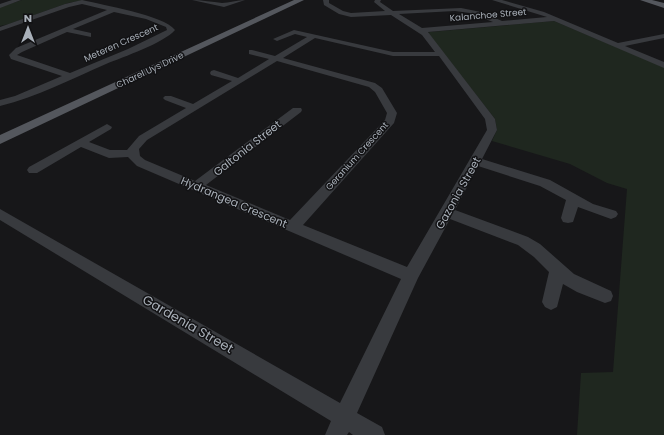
<svg xmlns="http://www.w3.org/2000/svg" width="664" height="435" font-family="Poppins,sans-serif">
  <style>
    .green { fill: #1f271f }
    .lines { fill: none; stroke-linecap: round; stroke-linejoin: round }
    .minor { fill: #383a3e; fill-rule: evenodd }
    .major { fill: #54575d; fill-rule: evenodd }
    .labels { text-anchor: middle; dominant-baseline: central; stroke-width: 3; stroke-linejoin: round; paint-order: stroke }
    .far-street-label { font-size: 9px; fill: #a9b0b9; stroke: #121214 }
    .street-label { font-size: 11px; fill: #a9b0b9; stroke: #121214 }
    .near-street-label { font-size: 13px; fill: #a9b0b9; stroke: #121214 }
  </style>
  <rect width="100%" height="100%" fill="#171719"/>
  <path class="green" d="M22 0H85L68 3 9 24 0 26V7Z
    M554 21 664 67V435H577L581 373 613 372 627 189 607 183 570 164 492 141 497 130 495 119 428 33 430 32Z"/>
  <g class="lines">
    <path class="minor" d="M12 0H21L0 8V4Z
      M82 0C102 5 164 15 175 30 164 43 123 57 106 64 71 79 37 97 0 106V100L15 96 62 76 11 59 9 55 16 48 107 10 82 4 69 7 0 31V27L65 4ZM114 12 146 19 166 27 167 30 128 49 70 73 17 55 22 52 67 32 91 37V33L73 29Z
      M192 0C202 0 212 2 222 3 229 3 237 0 245 0L224 7Z
      M323 0H329V3L343 11 351 13 385 11 374 2 375 0H381L380 2 393 11 461 8 481 12 502 21 547 17 492 0H502L544 12 618 43 664 34V38L625 46 664 62V68L554 21 428 32 495 119 497 130 482 159 550 180 593 204 616 211 618 214 616 217 611 219 578 207 573 222 568 223 563 222 561 218 566 200 540 186 478 166 455 210 528 237 540 244 574 274 611 291 613 296 611 301 605 303 577 292 563 284 557 307 551 310 545 307 542 302 549 272 534 257 518 245 450 219 418 278 357 413 382 427 385 435H353L349 432 347 435H325L331 421 0 220V209L340 403 401 279 137 166 128 157 109 158 81 147 37 173H29L27 170 29 167 107 124 112 127 111 129 89 142 110 150H127L139 136 186 108 165 100 163 98 165 96H171L193 104 232 81 211 75 210 73 211 71 214 70 238 78 269 59 249 54V50H252L275 56 307 37 295 34 277 41 273 39 294 30 393 52H435L422 35 391 15 351 17 339 14 324 5ZM455 11 470 13 493 22 422 28 399 14ZM315 38 393 56H439L485 119 487 130 407 267 303 225 394 123 397 113 382 88 375 83 283 58ZM277 61 369 87 375 92 387 113 385 120 290 220 206 185 301 112 302 110 301 108H293L195 181 145 160 140 156 139 149 147 140Z"/>
    <path class="major" d="M294 0H304L0 144V135Z
      M640 0H652L664 3V8Z"/>
  </g>
  <g class="labels">
    <g class="far-street-label">
      <text transform="translate(488 15) rotate(-5)">Kalanchoe Street</text>
      <text transform="translate(121 43) rotate(-24)">Meteren Crescent</text>
      <text transform="translate(150 70) rotate(-25)">Charel Uys Drive</text>
      <text transform="translate(357 156) rotate(-48)">Geranium Crescent</text>
    </g>
    <g class="street-label">
      <text transform="translate(247 148) rotate(-38)">Galtonia Street</text>
      <text transform="translate(458 193) rotate(-61)">Gazonia Street</text>
      <text transform="translate(234 202) rotate(23)">Hydrangea Crescent</text>
    </g>
    <g class="near-street-label">
      <text transform="translate(188 324) rotate(30)">Gardenia Street</text>
    </g>
  </g>
  <g transform="translate(28 28)" stroke="#121214" stroke-width="3" paint-order="stroke">
  <path d="M0-3L7 15L0 10L-7 15Z" fill="#a9b0b9"/>
  <text y="-6" font-size="11" font-weight="bold" text-anchor="middle" fill="#a9b0b9">N</text>
  </g>
</svg>
